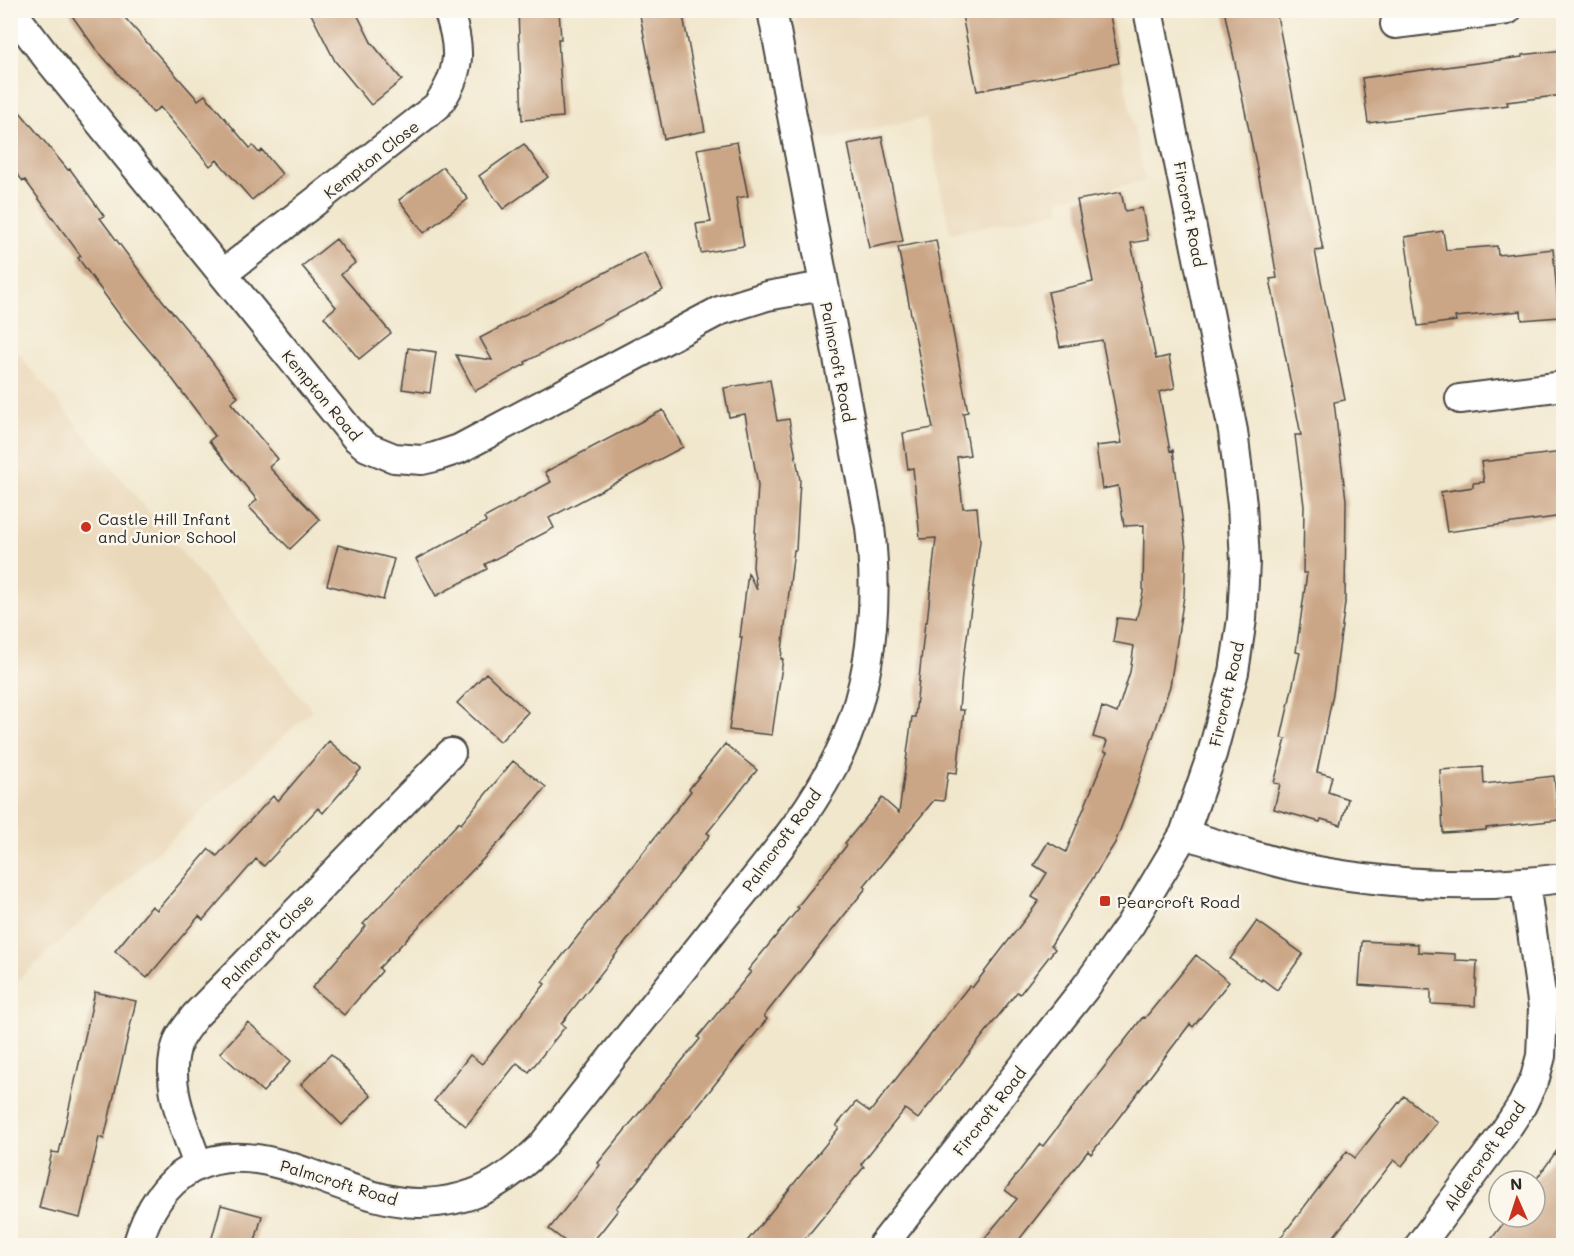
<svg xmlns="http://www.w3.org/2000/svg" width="1574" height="1256" font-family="Mali,sans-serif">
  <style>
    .built { fill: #ead8ba }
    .building { fill: #cba686 }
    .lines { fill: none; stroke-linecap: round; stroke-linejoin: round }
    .minor-casing { stroke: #494743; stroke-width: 32 }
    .minor { stroke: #fff; stroke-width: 28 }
    .poi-dot { fill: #c8321e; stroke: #fbf7ec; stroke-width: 2 }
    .labels { text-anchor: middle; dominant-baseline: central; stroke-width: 5; stroke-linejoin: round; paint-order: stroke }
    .street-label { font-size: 16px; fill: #2b2b2b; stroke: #fbf7ec }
    .poi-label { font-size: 16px; fill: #2b2b2b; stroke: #fbf7ec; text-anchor: start }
  </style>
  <rect width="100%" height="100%" fill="#fbf7ec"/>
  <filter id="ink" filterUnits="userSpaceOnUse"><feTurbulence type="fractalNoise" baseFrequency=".0167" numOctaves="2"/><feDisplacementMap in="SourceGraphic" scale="12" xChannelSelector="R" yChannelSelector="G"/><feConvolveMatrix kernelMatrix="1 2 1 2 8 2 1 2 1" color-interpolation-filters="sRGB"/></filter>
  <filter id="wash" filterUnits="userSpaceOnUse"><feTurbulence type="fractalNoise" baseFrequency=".008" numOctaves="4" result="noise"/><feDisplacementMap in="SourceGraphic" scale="24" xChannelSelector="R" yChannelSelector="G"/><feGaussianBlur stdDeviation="1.35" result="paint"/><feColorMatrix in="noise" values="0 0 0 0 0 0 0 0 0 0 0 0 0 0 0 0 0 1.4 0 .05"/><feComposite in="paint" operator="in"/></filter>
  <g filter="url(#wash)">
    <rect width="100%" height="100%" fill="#f1e7cd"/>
    <path class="built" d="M791 11H1110L1145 181 1059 199 1061 211 950 233 926 118 813 142Z
      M11 345 312 710 19 979 15 984 11 1001Z"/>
    <g id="blocks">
      <path class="building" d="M68 10H118L198 100 205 95 250 148 253 146 259 153 262 150 282 174 252 200 217 160 210 166 160 107 153 113 95 48Z
        M309 10H355L371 42 402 80 371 105 335 61Z
        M518 10H559L561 39H558L563 117 522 120Z
        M639 10H682L705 131 664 139Z
        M961 10H1109L1119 63 977 91Z
        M1224 10H1276L1323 250 1315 251 1345 400 1334 402 1346 500 1345 603 1333 694 1317 772 1332 776 1328 792 1348 799 1341 825 1321 819 1320 822 1274 809 1280 784 1274 783 1286 739 1281 738 1300 653 1296 652 1307 573H1303L1304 506 1295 435H1301L1270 279 1277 278 1264 202Z
        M1563 50V95L1507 102 1508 105 1368 123 1362 78 1522 57V55Z
        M10 100 68 170 70 169 104 216 100 218 153 289 202 348 238 397 231 403 278 459 269 467 320 520 290 549 249 507 257 500 209 441 215 436 168 373 121 317 78 258 81 256 25 180 23 181 10 166Z
        M882 137 903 241 869 248 848 144Z
        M737 142 748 196 736 198 744 246 701 253 696 224 711 222 697 149Z
        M524 144 548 177 503 209 479 176Z
        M443 167 468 199 424 233 399 200Z
        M1121 192 1125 211 1142 208 1148 240 1131 243 1156 359 1169 356 1175 388 1159 392 1170 451 1173 450 1186 548 1184 596 1170 686 1133 797 1115 843 1051 945 1055 949 1020 994 1017 992 918 1119 905 1109 861 1164 864 1167 800 1245H744L839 1128 836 1126 856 1102 870 1112 969 986 972 988 1039 901 1032 897 1047 873 1034 865 1048 842 1066 852 1107 752 1104 751 1107 741 1093 737 1102 707 1117 713 1130 672 1134 646 1113 642 1117 618 1136 620 1143 593 1144 525 1124 526 1118 486 1102 489 1096 446 1122 443 1102 340 1060 347 1048 292 1093 282 1077 200Z
        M1443 231 1446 250 1497 246 1498 255 1553 249 1559 317 1522 320 1521 311 1455 317 1456 321 1418 326 1405 237Z
        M336 239 355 263 341 274 391 333 359 359 324 317 336 307 302 266Z
        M936 240 968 412 963 413 970 455 957 457 963 508 977 507 980 541 962 674 959 710H964L957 773 948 772 944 801 934 800 864 886 866 888 764 1016 767 1019 616 1208 618 1210 600 1233 589 1245H570L549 1229 600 1165 598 1163 700 1039 698 1037 751 972 748 970 799 908 797 907 847 845 845 843 882 798 899 813 912 717H915L925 622H927L936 538 920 539 913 468 908 469 903 433 933 428 898 247Z
        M644 252 663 290 525 362 526 364 475 391 456 355 492 360 480 338Z
        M408 348 436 352 430 393 402 389Z
        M770 380 777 421 789 419 800 480 796 550H794L781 659H783L772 735 729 730 742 637H740L748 573 757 590 753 567 758 485 745 414 729 417 724 388Z
        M663 410 683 447 549 518 554 528 485 564 487 569 436 596 416 559 486 522 484 518 551 482 545 472Z
        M1563 452V516L1447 532 1441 492 1473 487V483L1484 482 1481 462Z
        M338 545 394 559 383 600 327 585Z
        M486 673 528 712 500 742 457 703Z
        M329 741 361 769 323 813 318 808 264 866 256 859 203 920 199 916 147 978 115 951 152 906 157 910 209 849 217 856 273 796 278 801Z
        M725 744 757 770 707 833 710 835 561 1024 565 1027 529 1072 517 1063 466 1126 434 1101 470 1055 482 1064 545 984 542 982 691 791 689 789Z
        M513 761 546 787 509 832 379 968 382 971 344 1015 312 988 366 926 363 924 459 822 461 824Z
        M1483 767 1484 784 1554 776 1559 820 1486 828V830L1443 833 1440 770Z
        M1257 921 1303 954 1277 990 1262 979 1261 981 1230 959Z
        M1362 941 1418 944V952L1455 954V960L1477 961 1475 1006 1431 1004V990L1359 985Z
        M1196 955 1229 982 1193 1027 1190 1024 1091 1154 1088 1151 1015 1245H979L1017 1199 1005 1190 1040 1144 1043 1146 1143 1017 1145 1018 1163 996Z
        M95 992 136 1001 104 1139 99 1137 80 1218 39 1208 52 1152 59 1153Z
        M248 1022 291 1061 263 1092 220 1053Z
        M331 1054 371 1096 342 1125 301 1084Z
        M1404 1096 1437 1122 1402 1166 1394 1160 1327 1245H1275L1347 1151 1355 1158Z
        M1563 1142V1245H1487L1508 1217H1535V1181Z
        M221 1205 262 1216 254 1245H210Z"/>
    </g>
  </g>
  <g filter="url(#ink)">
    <use href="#blocks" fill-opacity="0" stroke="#494743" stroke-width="1.5"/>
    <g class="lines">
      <defs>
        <path id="minor" d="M11 10 49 60 355 437 367 447 394 458 422 460 435 457 459 449 719 311 767 296 823 286
          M1395 24 1507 10
          M224 273 437 106C461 73 462 49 448 10
          M1460 399 1564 386
          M1184 834C1224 846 1265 861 1307 869 1391 885 1479 889 1564 878
          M198 1165C184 1125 162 1081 179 1039 183 1031 190 1023 195 1016L451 753
          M137 1246C146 1215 162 1185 191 1169 263 1130 346 1204 420 1203 473 1202 504 1183 541 1147 600 1072 660 998 719 923 764 867 820 804 847 736 873 670 878 597 870 527L772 10
          M882 1246 1085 988 1130 925 1184 834 1212 754 1234 672 1242 619 1245 562 1242 505 1233 431 1148 10
          M1419 1246 1503 1134 1522 1105 1535 1078 1541 1056 1543 1008 1525 883"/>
      </defs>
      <use href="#minor" class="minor-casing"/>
      <use href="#minor" class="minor"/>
    </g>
  </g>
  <g class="poi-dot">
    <circle cx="86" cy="527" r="6"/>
    <rect x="1099" y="895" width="12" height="12" rx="3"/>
  </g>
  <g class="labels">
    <g class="street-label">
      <text transform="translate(371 159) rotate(-38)">Kempton Close</text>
      <text transform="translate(1190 214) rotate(79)">Fircroft Road</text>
      <text transform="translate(838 362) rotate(79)">Palmcroft Road</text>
      <text transform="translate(322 395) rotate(50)">Kempton Road</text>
      <text transform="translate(1226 694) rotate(-77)">Fircroft Road</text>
      <text transform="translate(781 840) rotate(-54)">Palmcroft Road</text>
      <text transform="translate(267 941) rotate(-46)">Palmcroft Close</text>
      <text transform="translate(989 1111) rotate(-52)">Fircroft Road</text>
      <text transform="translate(1484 1156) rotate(-55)">Aldercroft Road</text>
      <text transform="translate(339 1182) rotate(17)">Palmcroft Road</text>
    </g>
    <g class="poi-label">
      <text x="98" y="518">Castle Hill Infant<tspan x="98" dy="18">and Junior School</tspan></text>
      <text x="1117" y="901">Pearcroft Road</text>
    </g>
  </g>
  <rect width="1574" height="1256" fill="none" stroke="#fbf7ec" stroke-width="36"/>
  <g transform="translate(1517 1199) rotate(357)"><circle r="28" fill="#fbf7ec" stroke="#a8a59f" stroke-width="1.5"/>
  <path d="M0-4.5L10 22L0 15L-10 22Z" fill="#c8321e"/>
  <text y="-9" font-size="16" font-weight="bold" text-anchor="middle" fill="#2b2b2b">N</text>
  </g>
</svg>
